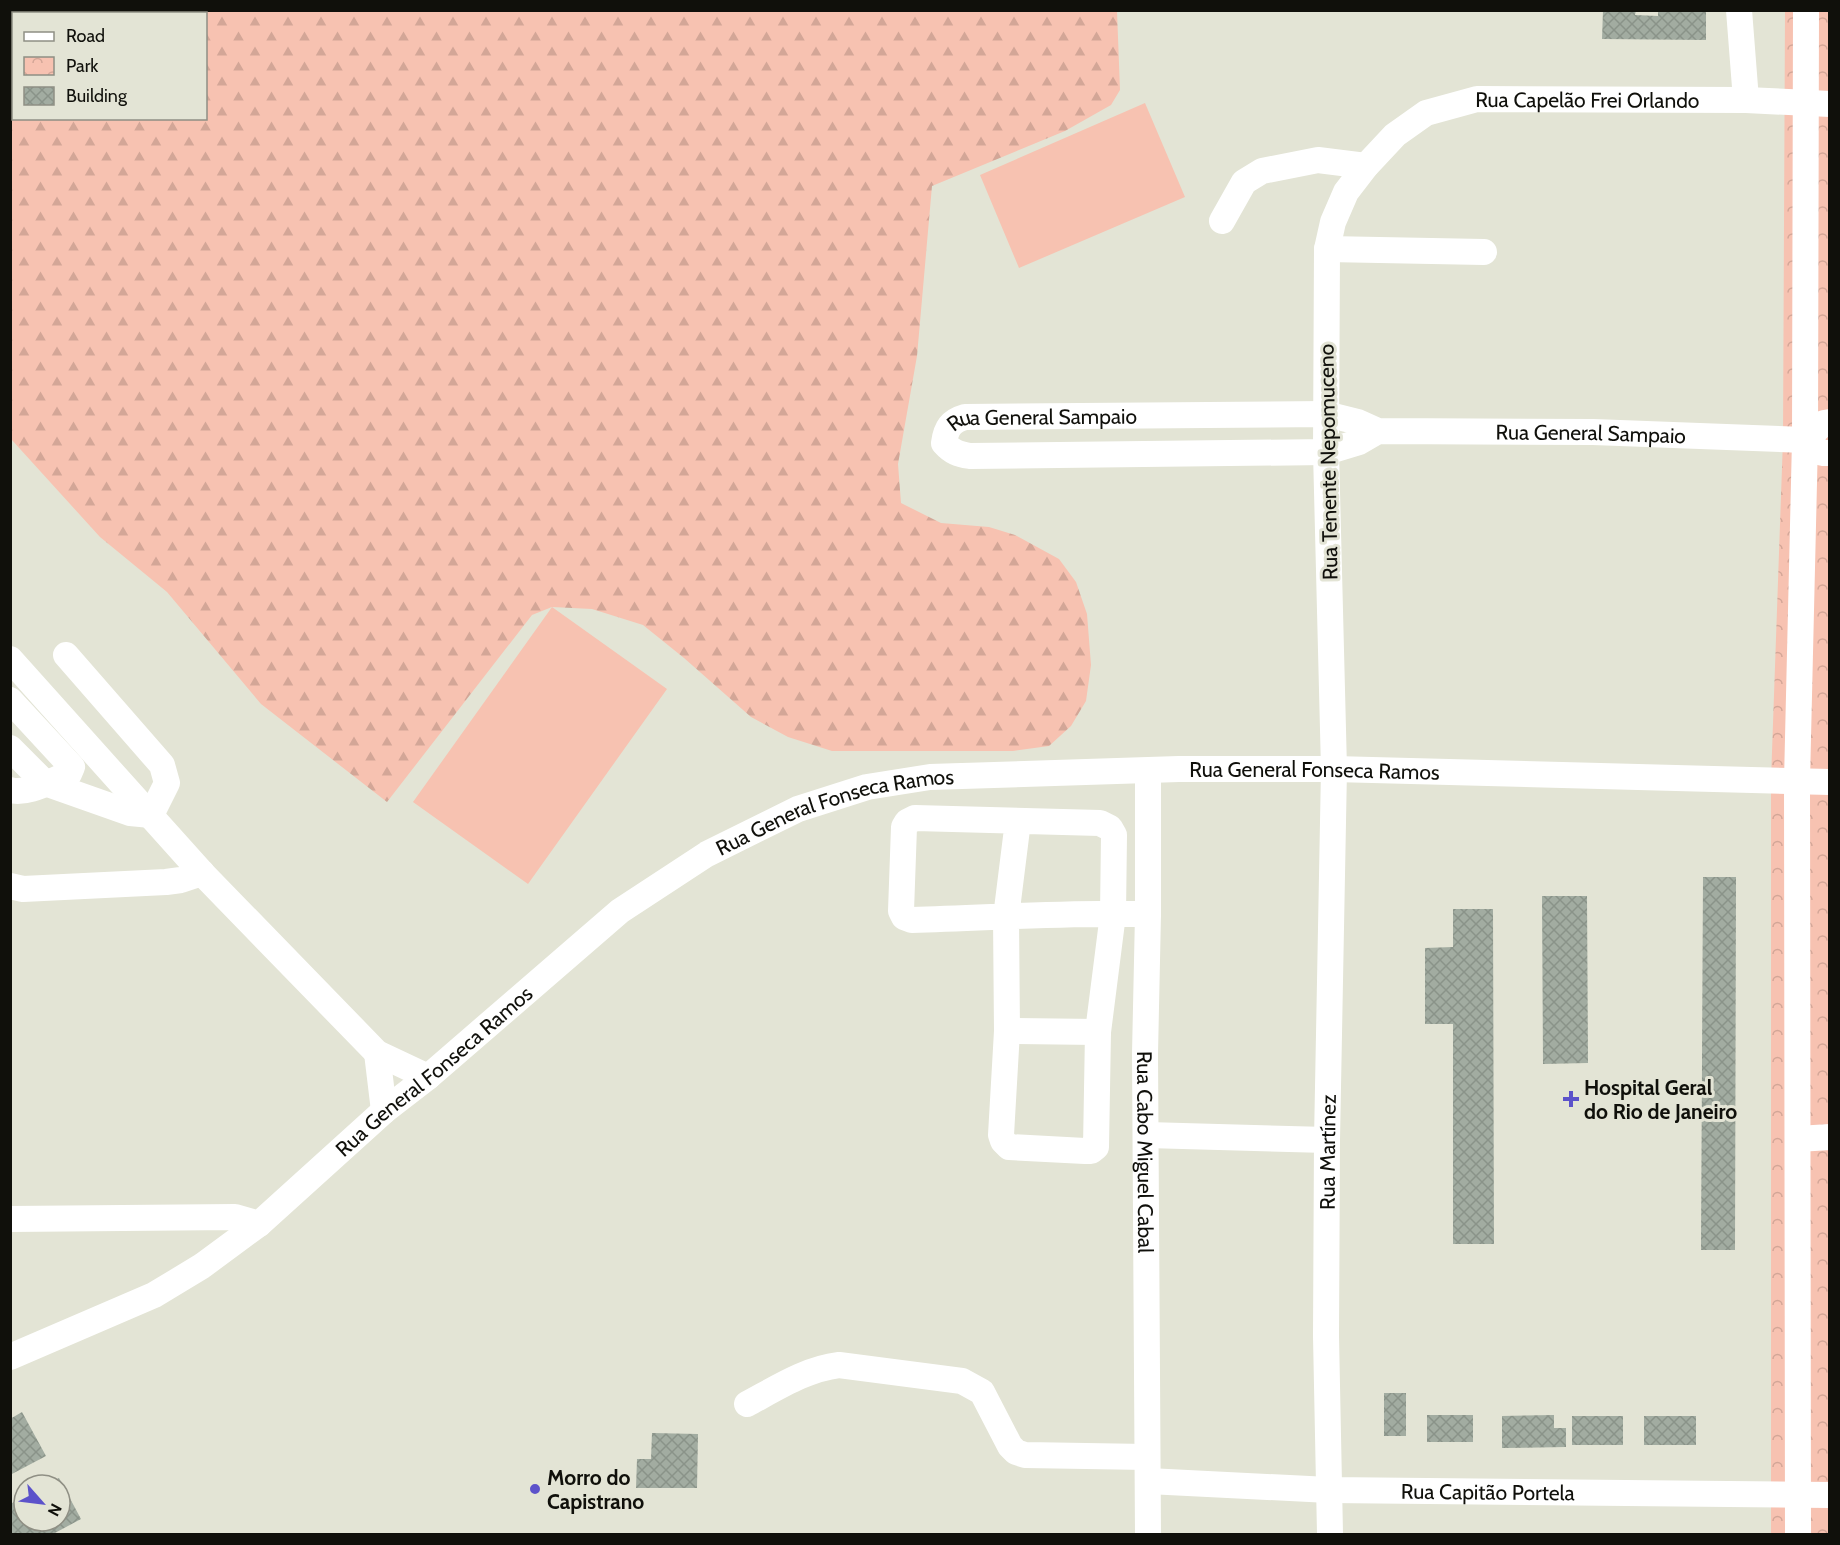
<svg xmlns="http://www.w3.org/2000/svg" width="1840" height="1545" font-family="Cabin,sans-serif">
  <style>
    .forest { fill: url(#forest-firs); fill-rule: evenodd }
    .park { fill: url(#park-crowns) }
    .garden { fill: #f7c2b1 }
    .building { fill: url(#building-cross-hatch) }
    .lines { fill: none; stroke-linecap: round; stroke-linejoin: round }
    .minor { stroke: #fff; stroke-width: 26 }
    .poi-dot { fill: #5c52ca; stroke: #e3e4d5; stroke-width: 2 }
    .labels { text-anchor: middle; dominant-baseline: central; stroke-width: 6; stroke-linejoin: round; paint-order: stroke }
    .street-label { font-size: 21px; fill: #10100b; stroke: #e3e4d5 }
    .poi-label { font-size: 21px; font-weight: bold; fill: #10100b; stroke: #e3e4d5; text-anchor: start }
  </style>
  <defs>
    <pattern id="forest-firs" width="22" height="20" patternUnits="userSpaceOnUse" patternTransform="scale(1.5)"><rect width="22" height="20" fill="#f7c2b1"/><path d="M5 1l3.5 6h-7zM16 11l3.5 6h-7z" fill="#d3a697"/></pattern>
    <pattern id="park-crowns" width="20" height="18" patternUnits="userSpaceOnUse" patternTransform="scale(1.5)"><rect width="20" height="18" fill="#f7c2b1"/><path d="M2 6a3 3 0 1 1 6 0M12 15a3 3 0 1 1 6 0" fill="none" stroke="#d3a697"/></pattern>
    <pattern id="building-cross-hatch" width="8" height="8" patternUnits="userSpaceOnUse" patternTransform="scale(1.5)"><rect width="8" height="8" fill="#a2aca1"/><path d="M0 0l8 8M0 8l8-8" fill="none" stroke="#8a9389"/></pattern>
  </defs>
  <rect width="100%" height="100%" fill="#e3e4d5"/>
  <path class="forest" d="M11 11H1117L1120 90 1111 105 1065 131 932 186 917 356 898 464 901 503 941 523 989 527 1015 535 1059 559 1076 582 1087 614 1091 665 1086 701 1071 726 1049 746 1013 751H832L788 737 751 717 684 658 643 625 592 609 552 607 532 615 387 802 261 704 167 592 100 537 11 439ZM14 14H206V118H14Z"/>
  <path class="park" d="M1829 10 1830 1534H1771V780L1783 439 1785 11Z"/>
  <path class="garden" d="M1145 103 1185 197 1019 268 980 175Z
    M552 607 667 689 528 884 413 802Z"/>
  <path class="building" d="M1603 10H1636L1635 15 1658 16V10H1706V40L1602 39Z
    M1703 877H1736L1735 1250H1701Z
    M1542 896H1587L1588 1063 1543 1064Z
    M1453 909H1493L1494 1244H1453V1024H1425V948L1453 947Z
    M1384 1393H1406V1436H1384Z
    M22 1412 46 1456 10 1475V1419Z
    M1427 1415H1473V1442H1427Z
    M1554 1415V1428H1566V1447L1502 1448V1416Z
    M1572 1416H1623V1445H1572Z
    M1644 1416H1696V1445H1644Z
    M652 1433 698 1434 697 1488H636L637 1459H651Z
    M59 1478 81 1519 53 1534H10V1504L24 1497V1521H60V1485H45Z"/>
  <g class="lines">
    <g class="minor">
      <path d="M1739 10 1746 100"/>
      <path d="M1222 221 1244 182 1262 171 1318 160 1366 166"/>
      <path d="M1327 249 1484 252"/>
      <path id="s1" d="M1378 431 1359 442 1326 452 970 456C958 454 952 452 944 443 946 428 951 421 965 417L1326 414 1358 422 1378 431 1593 432 1805 440 1822 453H1830"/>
      <path d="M1805 440 1824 423 1830 422"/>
      <path d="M10 659 202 873 377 1053 428 1077"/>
      <path d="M10 700 72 767 69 774C52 780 28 795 10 790"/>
      <path d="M10 748 45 783 130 813 151 815 167 783 162 765 66 655"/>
      <path id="s2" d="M1148 771V914L1145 1054 1148 1534"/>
      <path d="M1018 821 1006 917 1007 1031 1001 1135 1003 1141 1009 1147 1085 1151H1091L1096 1147 1098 1032 1113 914 1114 835 1110 828 1100 823 915 818 907 822 904 827 901 911 904 917 912 920C991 918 1070 912 1148 914"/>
      <path d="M10 886 23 889 166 882 181 880 202 873"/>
      <path d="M1007 1031 1098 1032"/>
      <path d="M377 1053 384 1111"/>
      <path d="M1147 1135 1327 1140"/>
      <path d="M1798 1139 1830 1137"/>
      <path d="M10 1219 235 1217 259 1224"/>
      <path id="s3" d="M10 1357 154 1295 202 1266 259 1224 384 1111 428 1077 620 911 707 854 798 809 867 787 930 777 1179 769H1334L1830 782"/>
      <path d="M747 1404C777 1388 806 1369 839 1365L962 1381 982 1392 1010 1446 1016 1452 1025 1455 1147 1457"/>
      <path id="s4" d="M1148 1481 1329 1490 1830 1495"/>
      <path id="s5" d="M1330 1534 1326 1336 1327 1140 1334 769 1326 452 1327 249 1333 222 1346 192 1366 166 1395 135 1426 113 1477 99 1746 100 1830 104"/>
      <path d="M1798 1534 1797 781 1805 440 1806 10"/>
    </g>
  </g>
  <g class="poi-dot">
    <path d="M1568 1090h6v6h6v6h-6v6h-6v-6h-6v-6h6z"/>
    <circle cx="535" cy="1489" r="6"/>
  </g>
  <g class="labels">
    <g class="street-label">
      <text stroke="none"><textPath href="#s5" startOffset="1622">Rua Capelão Frei Orlando</textPath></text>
      <text stroke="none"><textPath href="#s1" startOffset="555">Rua General Sampaio</textPath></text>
      <text stroke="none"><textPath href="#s1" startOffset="1107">Rua General Sampaio</textPath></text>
      <text transform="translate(1328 462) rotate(-91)">Rua Tenente Nepomuceno</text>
      <text stroke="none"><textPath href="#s3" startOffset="1488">Rua General Fonseca Ramos</textPath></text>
      <text stroke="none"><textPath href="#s3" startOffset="1002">Rua General Fonseca Ramos</textPath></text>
      <text stroke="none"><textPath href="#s3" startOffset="516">Rua General Fonseca Ramos</textPath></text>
      <text stroke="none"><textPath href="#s5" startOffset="382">Rua Martínez</textPath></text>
      <text stroke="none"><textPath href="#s2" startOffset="381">Rua Cabo Miguel Cabal</textPath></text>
      <text stroke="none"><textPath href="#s4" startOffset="340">Rua Capitão Portela</textPath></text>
    </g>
    <g class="poi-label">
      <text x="1584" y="1087">Hospital Geral<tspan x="1584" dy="24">do Rio de Janeiro</tspan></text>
      <text x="547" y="1477">Morro do<tspan x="547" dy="24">Capistrano</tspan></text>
    </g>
  </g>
  <rect width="1840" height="1545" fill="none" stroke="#10100b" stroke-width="24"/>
  <rect x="12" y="12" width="195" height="108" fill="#e3e4d5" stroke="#8f8f84" stroke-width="1.5"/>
  <rect x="24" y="32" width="30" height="9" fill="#ffffff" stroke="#8f8f84" stroke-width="1.5"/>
  <text x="66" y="42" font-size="18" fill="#10100b">Road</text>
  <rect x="24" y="57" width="30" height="18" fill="url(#park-crowns)" stroke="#8f8f84" stroke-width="1.5"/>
  <text x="66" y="72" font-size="18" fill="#10100b">Park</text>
  <rect x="24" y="87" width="30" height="18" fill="url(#building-cross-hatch)" stroke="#8f8f84" stroke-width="1.5"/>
  <text x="66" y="102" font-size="18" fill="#10100b">Building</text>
  <g transform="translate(42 1503) rotate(118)"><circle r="28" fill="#e3e4d5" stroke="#8f8f84" stroke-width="1.5"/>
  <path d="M0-4.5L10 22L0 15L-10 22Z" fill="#5c52ca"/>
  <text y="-9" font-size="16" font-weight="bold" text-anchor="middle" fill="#10100b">N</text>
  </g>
</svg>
